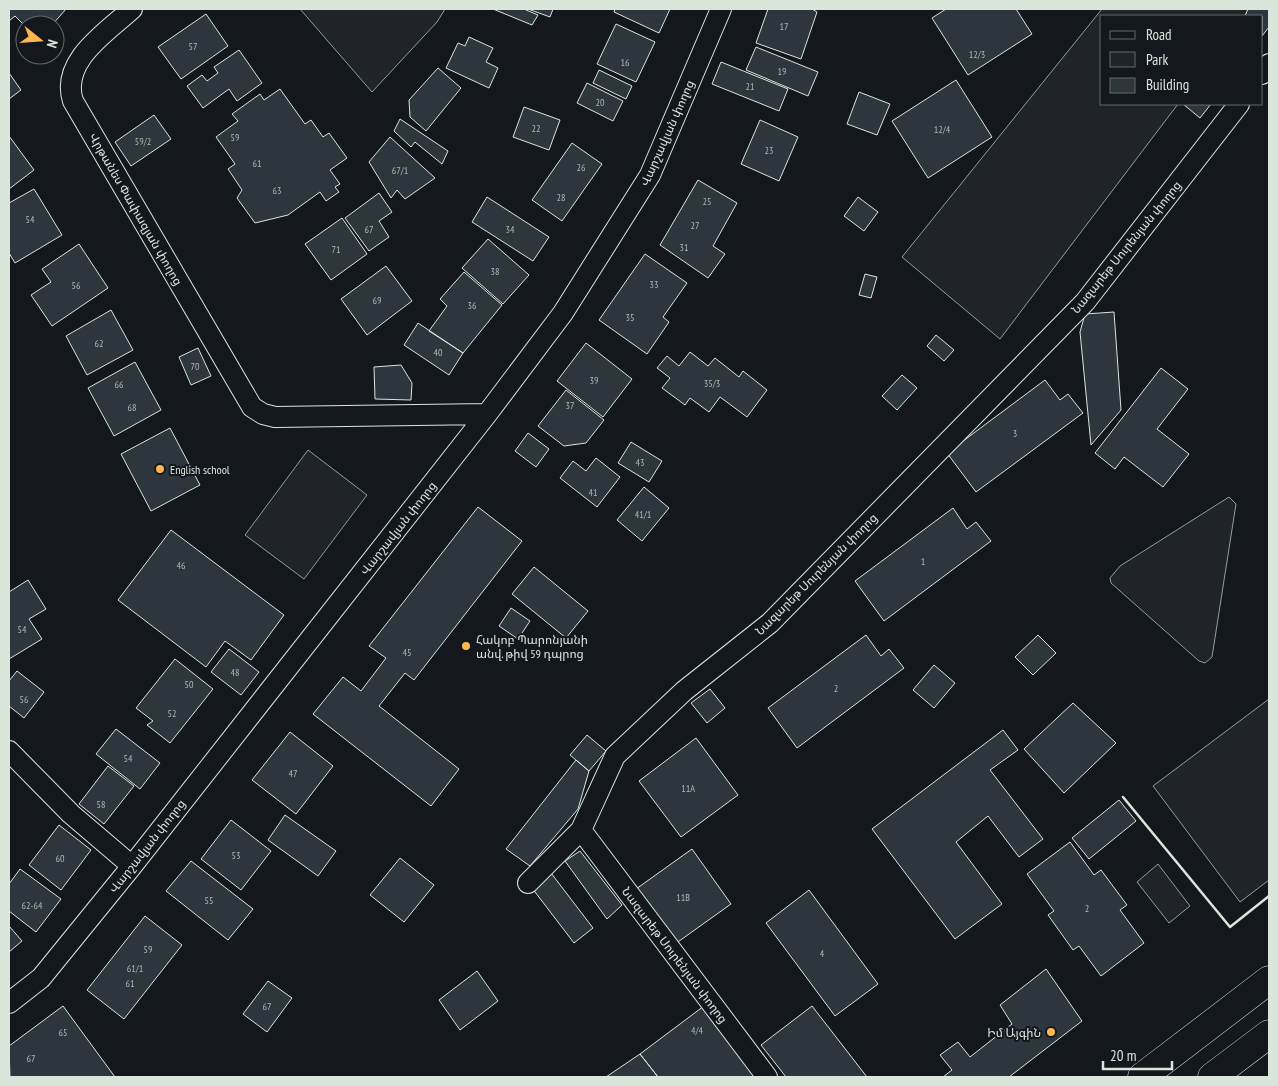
<svg xmlns="http://www.w3.org/2000/svg" width="1278" height="1086" font-family="'PT Sans Narrow','Noto Sans Armenian',sans-serif">
  <style>
    .green { fill: #202428; stroke: #939e99 }
    .building { fill: #2c363c; stroke: #d8e6dc }
    .lines { fill: none; stroke-linecap: round; stroke-linejoin: round }
    .minor-casing { stroke: #d8e6dc; stroke-width: 22 }
    .primary-casing { stroke: #d8e6dc; stroke-width: 29 }
    .minor { stroke: #14181c; stroke-width: 20 }
    .primary { stroke: #14181c; stroke-width: 28 }
    .wall { stroke: #d8e6dc; stroke-width: 2.5 }
    .poi-dot { fill: #ffb74d; stroke: #14181c; stroke-width: 2 }
    .labels { text-anchor: middle; dominant-baseline: central; stroke-width: 4; stroke-linejoin: round; paint-order: stroke }
    .number-label { font-size: 10px; fill: #adbab4 }
    .street-label { font-size: 12px; fill: #d8e6dc; stroke: #14181c }
    .poi-label { font-size: 12px; fill: #d8e6dc; stroke: #14181c; text-anchor: start }
  </style>
  <rect width="100%" height="100%" fill="#14181c"/>
  <path class="green" d="M300 9H445L437 22 372 92Z
    M1102 9H1250L1244 16H1102V104H1178L1000 339 902 257Z
    M308 450 367 495 304 579 245 535Z
    M1229 497 1236 504 1212 657 1205 663 1199 661 1111 583 1110 578 1120 566Z
    M1269 699V880L1240 902 1153 786Z
    M1158 864 1190 906 1169 923 1137 882Z"/>
  <path class="building" d="M9 9H66L52 25 25 26 15 16 9 21Z
    M493 9H524L538 15 532 25Z
    M528 9H553L550 17Z
    M615 9H670L659 33 614 12Z
    M768 9H812L817 12 801 59 756 43Z
    M946 9H1016L1032 34 968 75 932 18Z
    M1248 9H1269V27L1262 36V16H1245Z
    M206 14 228 46 181 79 158 47Z
    M616 24 655 42 636 82 597 64Z
    M469 37 493 48 486 62 498 68 489 88 446 68 458 43 465 46Z
    M756 47 818 72 808 96 746 70Z
    M239 50 262 83 237 101 229 89 203 108 187 86 202 75 207 81 218 73 214 67Z
    M721 62 788 89 779 111 712 84Z
    M438 68 461 88 426 131 410 117 409 100Z
    M599 70 632 86 626 99 593 83Z
    M9 73 21 90 9 99Z
    M956 80 992 137 928 178 892 121Z
    M587 83 623 101 613 121 577 103Z
    M280 89 305 124 311 120 323 137 329 133 347 158 330 170 340 184 335 187 339 192 326 201 320 192 288 215 255 223 237 198 242 190 228 169 235 164 216 137 238 121 232 114 260 94 264 100Z
    M859 92 890 104 877 135 847 124Z
    M1183 104H1211L1200 118Z
    M524 107 560 120 549 150 513 137Z
    M154 115 171 139 131 166 115 142Z
    M400 119 448 151 442 164 415 142 411 147 394 131Z
    M760 120 798 137 779 181 741 164Z
    M9 136 34 170 9 189Z
    M390 137 435 178 405 199 397 190 391 198 369 162Z
    M572 143 602 164 562 221 532 200Z
    M698 180 737 203 713 246 725 254 708 278 660 245Z
    M34 189 62 235 15 263 9 253V203Z
    M379 193 392 212 379 221 389 237 369 251 345 218Z
    M487 197 549 237 533 261 472 222Z
    M858 197 878 212 864 231 844 216Z
    M342 218 367 254 331 280 305 244Z
    M488 239 529 275 503 304 462 268Z
    M79 244 108 288 52 326 31 295 51 282 42 269Z
    M645 254 687 283 663 317 669 322 647 354 599 320Z
    M386 266 412 301 367 335 341 299Z
    M464 272 502 305 463 353 429 331 447 306 440 299Z
    M865 274 877 277 871 298 859 295Z
    M111 310 133 350 87 375 66 336Z
    M1114 312 1121 410 1091 445 1080 332 1085 314Z
    M418 323 463 353 449 375 404 345Z
    M936 335 954 350 944 361 927 346Z
    M586 343 632 379 603 417 557 381Z
    M198 348 211 376 191 385 179 357Z
    M690 352 708 366 715 358 739 377 743 371 767 390 747 417 720 397 709 412 690 398 685 405 662 388 670 378 657 368 667 356 679 366Z
    M135 362 161 410 114 436 88 388Z
    M401 365 412 383 411 400 375 399 374 367Z
    M1161 368 1188 389 1157 429 1189 454 1163 487 1124 457 1115 469 1095 453Z
    M902 375 917 388 897 410 882 396Z
    M1045 380 1060 400 1068 394 1083 413 976 492 947 453Z
    M566 390 604 420 586 443 564 446 538 426Z
    M170 428 200 485 151 511 121 454Z
    M528 433 549 449 536 467 515 451Z
    M631 442 662 461 649 482 618 463Z
    M596 458 620 477 597 507 560 478 573 461 586 471Z
    M644 487 669 508 642 541 617 520Z
    M478 507 522 541 414 680 405 673 379 706 459 769 431 806 313 714 343 677 361 691 386 658 369 646Z
    M953 508 967 529 976 522 991 541 884 621 855 581Z
    M171 530 284 615 251 660 225 641 206 667 118 600Z
    M534 567 588 611 566 638 512 594Z
    M28 580 46 609 29 619 42 639 9 659V592Z
    M511 608 530 621 518 639 499 626Z
    M866 635 881 656 889 649 904 668 797 748 768 708Z
    M1038 635 1056 653 1033 675 1015 657Z
    M229 649 259 672 241 695 211 672Z
    M175 659 213 689 170 743 147 725 153 721 136 708Z
    M934 665 955 683 934 708 913 690Z
    M17 671 44 692 24 718 9 706V681Z
    M710 689 725 708 707 723 691 703Z
    M1073 703 1116 743 1064 793 1024 749Z
    M116 729 160 763 140 789 96 754Z
    M1003 730 1018 750 990 770 1043 839 1019 857 988 816 956 842 1002 904 955 939 872 829Z
    M290 732 333 766 296 814 252 780Z
    M587 735 606 751 589 771 570 755Z
    M696 738 738 795 681 837 639 781Z
    M576 760 589 771 578 809 530 866 506 849Z
    M108 766 134 786 104 824 79 804Z
    M1119 800 1136 821 1089 859 1072 838Z
    M285 815 336 851 318 876 268 840Z
    M231 820 271 851 241 890 201 859Z
    M59 825 91 850 61 890 29 865Z
    M1070 842 1094 875 1101 870 1127 905 1120 910 1144 943 1101 976 1079 946 1073 950 1048 915 1054 911 1027 874Z
    M692 849 731 904 675 944 636 889Z
    M580 851 622 905 607 919 565 861Z
    M400 858 434 885 404 922 370 895Z
    M191 861 253 909 228 940 166 891Z
    M20 869 61 899 36 932 9 911V884Z
    M551 873 593 928 574 943 532 888Z
    M809 890 878 984 835 1016 766 923Z
    M145 916 182 945 124 1019 87 990Z
    M9 926 22 941 9 952Z
    M1046 969 1082 1021 1009 1077H943L952 1070 940 1055 958 1042 970 1057 1012 1024 1000 1005Z
    M477 971 498 1001 460 1030 439 1000Z
    M268 981 292 998 267 1032 243 1014Z
    M63 1006 115 1077H10L9 1046Z
    M704 1006 757 1077H658L640 1054Z
    M812 1006 867 1077H786L761 1045Z
    M640 1054 658 1077H606Z"/>
  <g class="lines">
    <defs>
      <path id="minor" d="M132 9C107 32 60 61 73 101L252 407 263 414 275 417 487 414
        M1262 74 1269 64
        M9 751 71 814 132 866
        M528 883 581 830
        M9 1003 41 978 132 866 487 414 563 313 650 175 721 9
        M767 1077 581 830 615 756 684 691 770 623 1085 302 1239 104"/>
      <path id="primary" d="M1142 1077 1269 980
        M1212 1077 1269 1034"/>
    </defs>
    <use href="#minor" class="minor-casing"/>
    <use href="#primary" class="primary-casing"/>
    <use href="#minor" class="minor"/>
    <use href="#primary" class="primary"/>
    <path class="wall" d="M1123 797 1230 927 1269 896"/>
  </g>
  <g class="poi-dot">
    <circle cx="160" cy="469" r="5"/>
    <circle cx="466" cy="646" r="5"/>
    <circle cx="1051" cy="1032" r="5"/>
  </g>
  <g class="labels">
    <g class="number-label">
      <text x="784" y="26">17</text>
      <text x="193" y="46">57</text>
      <text x="977" y="54">12/3</text>
      <text x="625" y="62">16</text>
      <text x="782" y="71">19</text>
      <text x="750" y="86">21</text>
      <text x="600" y="102">20</text>
      <text x="536" y="128">22</text>
      <text x="942" y="129">12/4</text>
      <text x="235" y="137">59</text>
      <text x="143" y="141">59/2</text>
      <text x="769" y="150">23</text>
      <text x="257" y="163">61</text>
      <text x="581" y="167">26</text>
      <text x="400" y="170">67/1</text>
      <text x="277" y="190">63</text>
      <text x="561" y="197">28</text>
      <text x="707" y="201">25</text>
      <text x="30" y="219">54</text>
      <text x="695" y="225">27</text>
      <text x="369" y="229">67</text>
      <text x="510" y="229">34</text>
      <text x="684" y="247">31</text>
      <text x="336" y="249">71</text>
      <text x="495" y="271">38</text>
      <text x="654" y="284">33</text>
      <text x="76" y="285">56</text>
      <text x="377" y="300">69</text>
      <text x="472" y="305">36</text>
      <text x="630" y="317">35</text>
      <text x="99" y="343">62</text>
      <text x="438" y="352">40</text>
      <text x="195" y="366">70</text>
      <text x="594" y="380">39</text>
      <text x="712" y="383">35/3</text>
      <text x="119" y="384">66</text>
      <text x="570" y="405">37</text>
      <text x="132" y="407">68</text>
      <text x="1015" y="433">3</text>
      <text x="640" y="462">43</text>
      <text x="593" y="492">41</text>
      <text x="643" y="514">41/1</text>
      <text x="923" y="561">1</text>
      <text x="181" y="565">46</text>
      <text x="22" y="629">54</text>
      <text x="407" y="652">45</text>
      <text x="235" y="672">48</text>
      <text x="189" y="684">50</text>
      <text x="836" y="688">2</text>
      <text x="24" y="699">56</text>
      <text x="172" y="713">52</text>
      <text x="128" y="758">54</text>
      <text x="293" y="773">47</text>
      <text x="688" y="788">11A</text>
      <text x="101" y="804">58</text>
      <text x="236" y="855">53</text>
      <text x="60" y="858">60</text>
      <text x="683" y="897">11B</text>
      <text x="209" y="900">55</text>
      <text x="32" y="905">62-64</text>
      <text x="1087" y="908">2</text>
      <text x="148" y="949">59</text>
      <text x="822" y="953">4</text>
      <text x="135" y="968">61/1</text>
      <text x="130" y="983">61</text>
      <text x="267" y="1006">67</text>
      <text x="697" y="1030">4/4</text>
      <text x="63" y="1032">65</text>
      <text x="31" y="1058">67</text>
    </g>
    <g class="street-label">
      <text transform="translate(667 133) rotate(-66)">Վարշավյան փողոց</text>
      <text transform="translate(136 209) rotate(60)">Վրթանես Փափազյան փողոց</text>
      <text transform="translate(1126 247) rotate(-51)">Նազարեթ Սուրենյան փողոց</text>
      <text transform="translate(398 528) rotate(-52)">Վարշավյան փողոց</text>
      <text transform="translate(816 574) rotate(-45)">Նազարեթ Սուրենյան փողոց</text>
      <text transform="translate(147 846) rotate(-52)">Վարշավյան փողոց</text>
      <text transform="translate(675 955) rotate(53)">Նազարեթ Սուրենյան փողոց</text>
    </g>
    <g class="poi-label">
      <text x="170" y="469">English school</text>
      <text x="476" y="639">Հակոբ Պարոնյանի<tspan x="476" dy="14">անվ. թիվ 59 դպրոց</tspan></text>
      <text x="1041" y="1032" text-anchor="end">Իմ ԱյգիՆ</text>
    </g>
  </g>
  <rect width="1278" height="1086" fill="none" stroke="#d8e6dc" stroke-width="20"/>
  <rect x="1100" y="15" width="162" height="90" fill="#14181c" stroke="#626a69"/>
  <rect x="1110" y="31" width="25" height="8" fill="#14181c" stroke="#626a69"/>
  <text x="1146" y="40" font-size="15" fill="#d8e6dc">Road</text>
  <rect x="1110" y="52" width="25" height="15" fill="#202428" stroke="#626a69"/>
  <text x="1146" y="65" font-size="15" fill="#d8e6dc">Park</text>
  <rect x="1110" y="78" width="25" height="15" fill="#2c363c" stroke="#626a69"/>
  <text x="1146" y="90" font-size="15" fill="#d8e6dc">Building</text>
  <g transform="translate(40 40) rotate(107)"><circle r="24" fill="#14181c" stroke="#626a69"/>
  <path d="M0-4L9 19L0 12L-9 19Z" fill="#ffb74d"/>
  <text y="-8" font-size="14" font-weight="bold" text-anchor="middle" fill="#d8e6dc">N</text>
  </g>
  <path d="M1103 1061v8h69v-8" fill="none" stroke="#d8e6dc" stroke-width="2.5"/>
  <text x="1110" y="1061" font-size="15" fill="#d8e6dc" stroke="#14181c" stroke-width="4" paint-order="stroke">20 m</text>
</svg>
